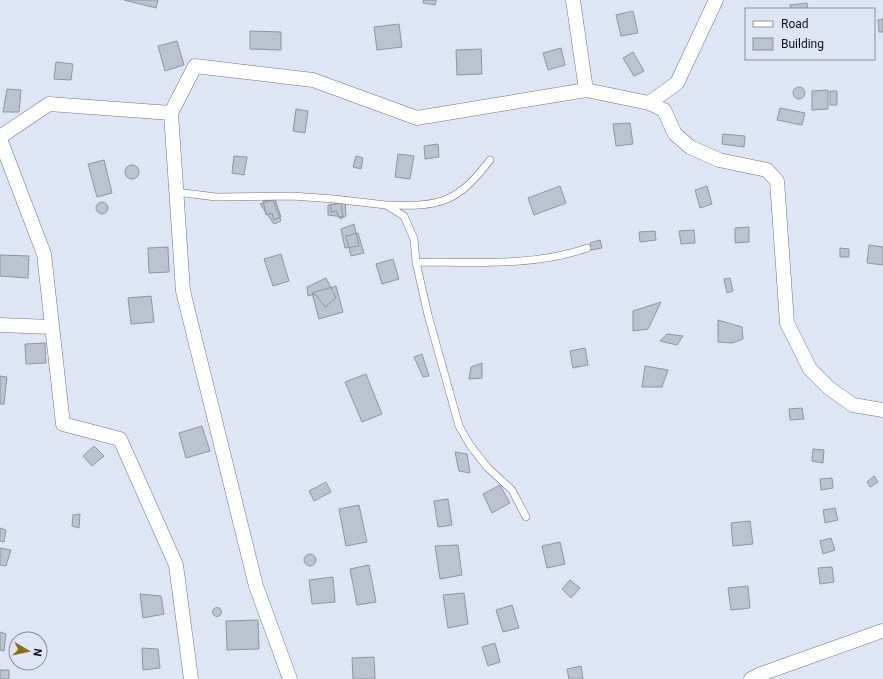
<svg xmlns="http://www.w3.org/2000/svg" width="883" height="679" font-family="Roboto,sans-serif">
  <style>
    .building { fill: #bbc2d0; stroke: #8f95a3 }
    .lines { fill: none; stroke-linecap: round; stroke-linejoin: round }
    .lane-casing { stroke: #6d7380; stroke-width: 8 }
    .street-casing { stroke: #6d7380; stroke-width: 15 }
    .lane { stroke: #fff; stroke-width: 7 }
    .street { stroke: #fff; stroke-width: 14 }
  </style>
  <rect width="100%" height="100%" fill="#dee5f4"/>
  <path class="building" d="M124 0H158L156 8Z
    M423 0H436L435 5 423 3Z
    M807 3 808 9H791L790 5Z
    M633 11 638 33 621 36 616 15Z
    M883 19V32H879L878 20Z
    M399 24 402 47 377 50 374 27Z
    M250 31 281 32V50L250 49Z
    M177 41 184 65 165 71 158 46Z
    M561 48 565 65 548 70 543 53Z
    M481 49 482 74 457 75 456 50Z
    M633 52 644 71 634 76 623 58Z
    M56 62 73 64 71 80 54 79Z
    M793 93a6 6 0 1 1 12 0a6 6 0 1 1-12 0Z
    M7 89 21 90 19 112H3Z
    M828 90V109L812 110V91Z
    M830 91H837V105H830Z
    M780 108 805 113 802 125 777 120Z
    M296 109 308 111 305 133 293 131Z
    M630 123 633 144 616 146 613 124Z
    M723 134 745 136 744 147 722 144Z
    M438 144 439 157 425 159 424 146Z
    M398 154 414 156 410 179 395 177Z
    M234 156 247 157 244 175 232 173Z
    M356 156 363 158 361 169 353 167Z
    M104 160 112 193 97 197 88 164Z
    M125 172a7 7 0 1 1 14 0a7 7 0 1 1-14 0Z
    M560 186 566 203 534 215 528 198Z
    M707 186 712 204 700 208 695 190Z
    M275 199 281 217 274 220 272 213 266 215 263 201Z
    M273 200 281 221 274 224 260 204Z
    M345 202 346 216 340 219 336 211 331 212V205Z
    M96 208a6 6 0 1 1 12 0a6 6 0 1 1-12 0Z
    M341 203 343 217 328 215V205Z
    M354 224 359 246 345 248 341 229Z
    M749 227V242L735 243V228Z
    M694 230 695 243 681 244 679 231Z
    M655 231 656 240 640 242 639 232Z
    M358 233 364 253 351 256 346 236Z
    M600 240 602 248 591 250 590 243Z
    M869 245 883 247V265L867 263Z
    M168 247 169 272 149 273 148 248Z
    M840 248 849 249V257H840Z
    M281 254 289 281 273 286 264 259Z
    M0 255 29 256 28 278 0 276Z
    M393 259 399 279 382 284 376 264Z
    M326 278 336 298 325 307 315 294 308 296 307 287Z
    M730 278 733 291 727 293 724 279Z
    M336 286 343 312 319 319 312 293Z
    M151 296 154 322 131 324 128 298Z
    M661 302 648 329 633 331V311Z
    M718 320 742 327 743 339 732 343 718 342Z
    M667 334 683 336 677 345 660 341Z
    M45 343 46 363 26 364 25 344Z
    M585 348 588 365 573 368 570 351Z
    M422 354 429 376 423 377 414 357Z
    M482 363V378L469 379 471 367Z
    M645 366 668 370 662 387H642Z
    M366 374 382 414 362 422 345 382Z
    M0 376 7 377 4 404H0Z
    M802 408 804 419 790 420 789 409Z
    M202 426 210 451 186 458 179 433Z
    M94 446 104 456 92 466 83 456Z
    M813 449 824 450 823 463 812 461Z
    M455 452 467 454 470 473 459 471Z
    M874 476 878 482 870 487 867 482Z
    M832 478 833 488 821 490 820 479Z
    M326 482 331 492 314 501 309 491Z
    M500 485 510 503 492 513 483 494Z
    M448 499 452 525 438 527 434 501Z
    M359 505 367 542 346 546 339 509Z
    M835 508 838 520 825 523 823 510Z
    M80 514 79 528 72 526 73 515Z
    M750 521 753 544 733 546 731 523Z
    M0 528 6 530 4 542 0 541Z
    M831 538 835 550 823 554 820 541Z
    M560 542 565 564 547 568 542 546Z
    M458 545 462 575 440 579 435 546Z
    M0 548 11 550 6 566 0 565Z
    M304 560a6 6 0 1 1 12 0a6 6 0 1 1-12 0Z
    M369 565 376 602 357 605 350 569Z
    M832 567 834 582 820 584 818 568Z
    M333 577 335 602 312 604 309 580Z
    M570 580 580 588 571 598 562 589Z
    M748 586 750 608 731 610 728 588Z
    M464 593 468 624 448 628 443 595Z
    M140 594 161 596 164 614 143 618Z
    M512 605 519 628 503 632 496 610Z
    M212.5 612a4.5 4.5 0 1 1 9 0a4.5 4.5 0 1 1-9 0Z
    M258 620 259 649 227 650 226 621Z
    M0 632 6 634 4 651 0 650Z
    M495 643 500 662 488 666 482 647Z
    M142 648 158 649 160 668 143 670Z
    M374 657 375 679H353L352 658Z
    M581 666 583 679H569L567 669Z
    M0 670H9V679H0Z"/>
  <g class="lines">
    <defs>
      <path id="lane" d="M176 192 216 197 292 196 334 199 386 205 404 216 414 239 416 262 428 315 459 426 470 445 487 467 512 490 526 517
        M389 205C441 207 458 202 490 160
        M416 262C473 262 533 267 587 248"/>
      <path id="street" d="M573 0 586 90
        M649 103 677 83 716 0
        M0 137 49 104 171 113
        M0 139 44 254 63 424 120 439 176 565 191 679
        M0 325 52 327
        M290 679 256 586 183 291 171 113 195 66 313 80 417 118 586 90 649 103 664 110 675 134 690 147 719 160 767 170 777 181 787 323 810 369 829 388 853 405 883 410
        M751 679 761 674 882 631"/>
    </defs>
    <use href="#lane" class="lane-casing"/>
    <use href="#street" class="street-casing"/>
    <use href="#lane" class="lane"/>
    <use href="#street" class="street"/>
  </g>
  <rect x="745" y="8" width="130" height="52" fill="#dee5f4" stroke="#8b909b"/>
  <rect x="753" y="21" width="20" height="6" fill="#ffffff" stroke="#8b909b"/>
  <text x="781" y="28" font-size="12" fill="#0e1015">Road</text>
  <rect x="753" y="38" width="20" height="12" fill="#bbc2d0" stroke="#8b909b"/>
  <text x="781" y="48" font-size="12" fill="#0e1015">Building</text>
  <g transform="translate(28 651) rotate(99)"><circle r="19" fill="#dee5f4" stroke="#8b909b"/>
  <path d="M0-3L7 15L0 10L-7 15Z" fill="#8d6f13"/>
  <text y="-6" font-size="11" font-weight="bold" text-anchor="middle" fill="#0e1015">N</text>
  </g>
</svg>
